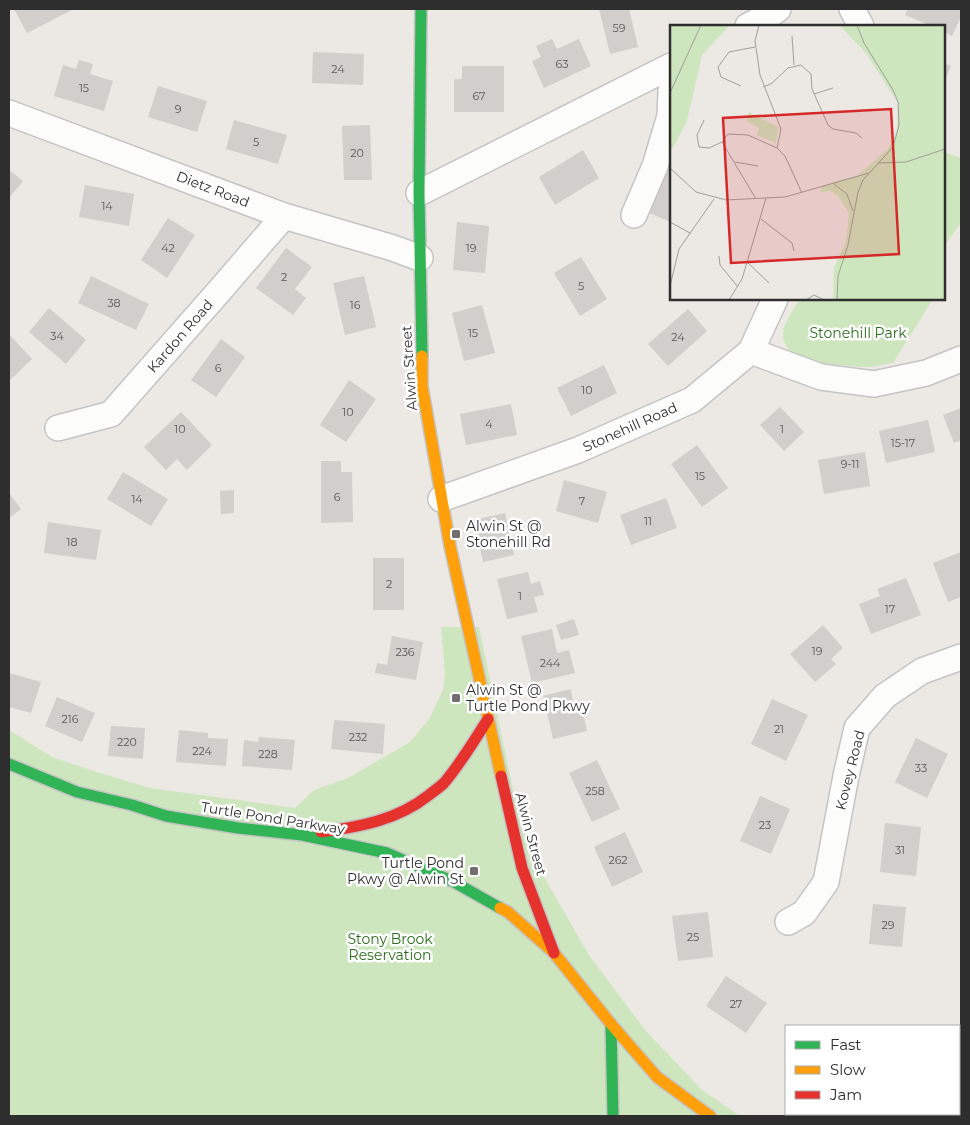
<svg xmlns="http://www.w3.org/2000/svg" width="970" height="1125" font-family="Montserrat,sans-serif">
  <style>
    .green { fill: #cee6be }
    .building { fill: #d1cecb }
    .lines { fill: none; stroke-linecap: round; stroke-linejoin: round }
    .street-casing { stroke: #c5c4c5; stroke-width: 28 }
    .fast-casing { stroke: #c5c4c5; stroke-width: 14 }
    .slow-casing { stroke: #c5c4c5; stroke-width: 14 }
    .jam-casing { stroke: #c5c4c5; stroke-width: 14 }
    .street { stroke: #fcfcfb; stroke-width: 25 }
    .fast { stroke: #30b455; stroke-width: 11 }
    .slow { stroke: #ff9f0a; stroke-width: 11 }
    .jam { stroke: #e5322d; stroke-width: 11 }
    .poi-dot { fill: #706f6e; stroke: #fff; stroke-width: 2 }
    .labels { text-anchor: middle; dominant-baseline: central; stroke-width: 5; stroke-linejoin: round; paint-order: stroke }
    .number-label { font-size: 11px; fill: #585857 }
    .street-label { font-size: 14px; fill: #2e2e2e; stroke: #fff }
    .park-label { font-size: 14px; fill: #2c6e1b; stroke: #fff }
    .poi-label { font-size: 14px; fill: #2e2e2e; stroke: #fff; text-anchor: start }
    .inset-road { fill: none; stroke: #a09e9b; stroke-width: 1 }
    .view { fill: #d62828; fill-opacity: 0.15; stroke: #d62828; stroke-width: 2.5 }
    .inset-edge { fill: none; stroke: #2e2e2e; stroke-width: 2.5 }
  </style>
  <rect width="100%" height="100%" fill="#ece8e4"/>
  <path class="green" d="M944 152 961 158V223L944 246Z
    M800 299H933L893 363C884 364 875 367 866 367 858 367 850 366 842 365 823 363 782 361 783 333 783 324 795 308 800 299Z
    M441 627H479L515 799 544 877 589 955 645 1030 702 1090 740 1116H9V730L52 757 100 773 150 788 295 808 314 790 348 778 410 742 430 718 443 690 445 674Z"/>
  <path class="building" d="M14 9H74L27 33Z
    M599 9H629L638 47 610 54Z
    M908 9H961V17L952 36 944 32V26H931L905 15Z
    M552 39 557 49 579 39 591 66 544 88 532 61 541 57 536 46Z
    M313 52 364 54 363 85 312 83Z
    M79 60 93 64 90 74 113 81 104 111 54 96 63 65 76 69Z
    M944 63 951 66 944 82Z
    M462 66H504V112H454V79H462Z
    M158 86 207 101 197 132 148 117Z
    M234 120 287 135 278 164 226 149Z
    M370 125 372 180H344L342 126Z
    M583 150 599 178 555 205 539 177Z
    M662 165 671 169V222L644 211Z
    M9 170 23 181 9 198Z
    M85 185 134 194 129 226 79 217Z
    M168 218 195 235 167 278 141 260Z
    M457 222 489 226 485 273 453 270Z
    M286 248 312 267 295 289 306 298 293 315 256 288Z
    M581 257 607 299 580 316 554 273Z
    M91 276 149 304 136 330 78 303Z
    M364 276 376 327 345 335 333 283Z
    M482 305 495 353 464 361 452 313Z
    M49 308 86 340 66 364 29 332Z
    M688 309 707 331 668 366 648 344Z
    M10 335 32 359 9 381V336Z
    M221 339 245 357 216 397 191 380Z
    M604 365 617 393 571 416 557 388Z
    M349 380 376 399 346 442 320 425Z
    M511 404 517 435 466 445 460 414Z
    M780 407 804 432 784 451 760 425Z
    M961 408V440L954 443 943 415Z
    M181 412 212 445 187 470 177 459 166 470 144 447Z
    M928 420 935 452 886 463 879 431Z
    M697 445 728 488 702 507 671 464Z
    M865 452 870 486 824 494 818 460Z
    M321 461H341V472H352L353 522 321 523Z
    M123 472 168 499 151 526 107 499Z
    M564 480 607 492 598 523 556 511Z
    M234 490V513L221 514 220 491Z
    M9 493 21 509 9 518Z
    M666 498 677 528 631 545 620 515Z
    M505 513 514 555 483 562 474 520Z
    M48 522 101 530 96 560 44 553Z
    M961 552V597L948 602 933 563Z
    M373 558H404V610H373Z
    M528 572 531 584 540 581 544 595 534 597 538 612 507 619 497 579Z
    M906 578 921 615 871 634 859 604 880 596 877 589Z
    M574 619 579 635 561 640 556 625Z
    M823 625 843 648 831 659 836 664 815 682 790 654Z
    M552 629 557 653 569 650 575 673 532 683 521 636Z
    M392 636 423 642 416 680 375 673 377 663 387 665Z
    M9 673 41 682 31 713 9 707Z
    M571 689 573 702 580 700 587 731 553 739 543 696Z
    M57 697 95 713 82 742 45 726Z
    M772 699 808 715 786 761 751 744Z
    M334 720 385 724 383 754 331 749Z
    M111 726 145 728 143 759 108 756Z
    M179 730 208 733V738L228 739 226 766 176 762Z
    M259 737 295 740 292 770 242 766 244 740 258 742Z
    M916 738 948 754 927 798 895 782Z
    M597 760 620 809 592 822 569 773Z
    M760 796 790 809 771 854 740 841Z
    M885 823 921 827 916 876 880 872Z
    M625 832 643 872 612 887 594 847Z
    M873 904 906 907 902 947 869 944Z
    M708 912 713 957 678 961 672 916Z
    M726 976 767 1003 746 1033 706 1006Z
    M881 1114H925V1116H880Z"/>
  <g class="lines">
    <defs>
      <path id="street" d="M852 9 861 26
        M748 26 771 14 778 9
        M9 113 284 216 393 248 420 258
        M419 193 671 66
        M634 215 655 166 670 116 671 91
        M751 351 821 377 874 384 926 373 961 359
        M58 428 111 414 221 289 284 216
        M441 499 578 450 692 400 751 351 775 299
        M788 922 804 913 826 882 846 776 857 728 885 696 922 671 961 657"/>
      <path id="fast" d="M421 9 419 193 422 356
        M9 764 77 792 132 805 166 816 238 828 302 835 387 853 454 882 500 908
        M611 1024 613 1116"/>
      <path id="slow" d="M422 356V386L450 546 501 776
        M500 908 508 912 554 953 611 1024 657 1077 710 1116"/>
      <path id="jam" d="M501 776 522 868 554 953
        M321 832C359 827 398 820 429 795 434 791 440 787 444 783 461 763 474 741 488 719"/>
    </defs>
    <use href="#street" class="street-casing"/>
    <use href="#fast" class="fast-casing"/>
    <use href="#slow" class="slow-casing"/>
    <use href="#jam" class="jam-casing"/>
    <use href="#street" class="street"/>
    <use href="#fast" class="fast"/>
    <use href="#slow" class="slow"/>
    <use href="#jam" class="jam"/>
  </g>
  <g class="poi-dot">
    <rect x="451" y="529" width="10" height="10" rx="2.5"/>
    <rect x="451" y="693" width="10" height="10" rx="2.5"/>
    <rect x="469" y="866" width="10" height="10" rx="2.5"/>
  </g>
  <g class="labels">
    <g class="number-label">
      <text x="619" y="28">59</text>
      <text x="562" y="64">63</text>
      <text x="338" y="69">24</text>
      <text x="84" y="88">15</text>
      <text x="479" y="96">67</text>
      <text x="178" y="109">9</text>
      <text x="256" y="142">5</text>
      <text x="357" y="153">20</text>
      <text x="107" y="206">14</text>
      <text x="168" y="248">42</text>
      <text x="471" y="248">19</text>
      <text x="284" y="277">2</text>
      <text x="581" y="286">5</text>
      <text x="114" y="303">38</text>
      <text x="355" y="305">16</text>
      <text x="473" y="333">15</text>
      <text x="57" y="336">34</text>
      <text x="678" y="337">24</text>
      <text x="218" y="368">6</text>
      <text x="587" y="390">10</text>
      <text x="348" y="412">10</text>
      <text x="489" y="424">4</text>
      <text x="180" y="429">10</text>
      <text x="782" y="429">1</text>
      <text x="903" y="443">15-17</text>
      <text x="850" y="464">9-11</text>
      <text x="700" y="476">15</text>
      <text x="337" y="497">6</text>
      <text x="137" y="499">14</text>
      <text x="582" y="501">7</text>
      <text x="648" y="521">11</text>
      <text x="72" y="542">18</text>
      <text x="389" y="584">2</text>
      <text x="520" y="596">1</text>
      <text x="890" y="609">17</text>
      <text x="817" y="651">19</text>
      <text x="405" y="652">236</text>
      <text x="550" y="663">244</text>
      <text x="70" y="719">216</text>
      <text x="779" y="729">21</text>
      <text x="358" y="737">232</text>
      <text x="127" y="742">220</text>
      <text x="202" y="751">224</text>
      <text x="268" y="754">228</text>
      <text x="921" y="768">33</text>
      <text x="595" y="791">258</text>
      <text x="765" y="825">23</text>
      <text x="900" y="850">31</text>
      <text x="618" y="860">262</text>
      <text x="888" y="925">29</text>
      <text x="693" y="937">25</text>
      <text x="736" y="1004">27</text>
    </g>
    <g class="street-label">
      <text transform="translate(213 189) rotate(21)">Dietz Road</text>
      <text transform="translate(180 336) rotate(-49)">Kardon Road</text>
      <text transform="translate(409 368) rotate(-94)">Alwin Street</text>
      <text transform="translate(630 427) rotate(-24)">Stonehill Road</text>
      <text transform="translate(850 770) rotate(-76)">Kovey Road</text>
      <text transform="translate(273 818) rotate(9)">Turtle Pond Parkway</text>
      <text transform="translate(531 834) rotate(75)">Alwin Street</text>
    </g>
    <g class="park-label">
      <text x="858" y="333">Stonehill Park</text>
      <text x="390" y="939">Stony Brook<tspan x="390" dy="16">Reservation</tspan></text>
    </g>
    <g class="poi-label">
      <text x="466" y="526">Alwin St @<tspan x="466" dy="16">Stonehill Rd</tspan></text>
      <text x="466" y="690">Alwin St @<tspan x="466" dy="16">Turtle Pond Pkwy</tspan></text>
      <text x="464" y="863" text-anchor="end">Turtle Pond<tspan x="464" dy="16">Pkwy @ Alwin St</tspan></text>
    </g>
  </g>
  <g transform="translate(670 25)">
    <rect width="275" height="275" fill="#ece8e4"/>
    <path d="M0 0H60L32 30 17 96 0 128ZM169 0H275V275H163L164 243 176 217 179 188 168 171 160 166 151 167V161L188 150 218 124 227 106 228 78 195 27ZM79 87 108 102 106 118 87 110 89 103 76 96Z" fill="#cee6be"/>
    <path class="inset-road" d="M89 0 85 16 90 50 111 104 107 123M122 11 124 40M71 61 51 52 48 42 59 27 85 22M93 62 101 59 118 43 131 40 141 49 142 64 158 100 163 104 186 108 192 113M0 68 31 0M144 69 163 63M34 95 27 110 29 122 39 123 52 117M65 137 88 141M209 138 236 137 275 124M0 143 26 167 56 175 115 172 199 148M164 159 177 169 183 186M86 174 52 117 58 109 78 110 107 123 115 131 132 168M91 194 122 218 124 226M0 197 20 208M49 231 50 240 68 262M77 237 99 258M0 261 9 224 44 174M59 275 72 254 96 173M136 275 144 270 154 275M167 275 168 251 178 220 188 167 193 155 223 122 229 100 228 77 223 65 194 18 187 0"/>
    <path class="view" d="M221 84 229 229 61 238 53 93Z"/>
    <rect width="275" height="275" class="inset-edge"/>
  </g>
  <rect width="970" height="1125" fill="none" stroke="#2e2e2e" stroke-width="20"/>
  <rect x="785" y="1025" width="175" height="90" fill="#ffffff" stroke="#ababab"/>
  <rect x="795" y="1041" width="25" height="8" fill="#30b455" stroke="#ababab"/>
  <text x="830" y="1050" font-size="15" fill="#2e2e2e">Fast</text>
  <rect x="795" y="1066" width="25" height="8" fill="#ff9f0a" stroke="#ababab"/>
  <text x="830" y="1075" font-size="15" fill="#2e2e2e">Slow</text>
  <rect x="795" y="1091" width="25" height="8" fill="#e5322d" stroke="#ababab"/>
  <text x="830" y="1100" font-size="15" fill="#2e2e2e">Jam</text>
</svg>
